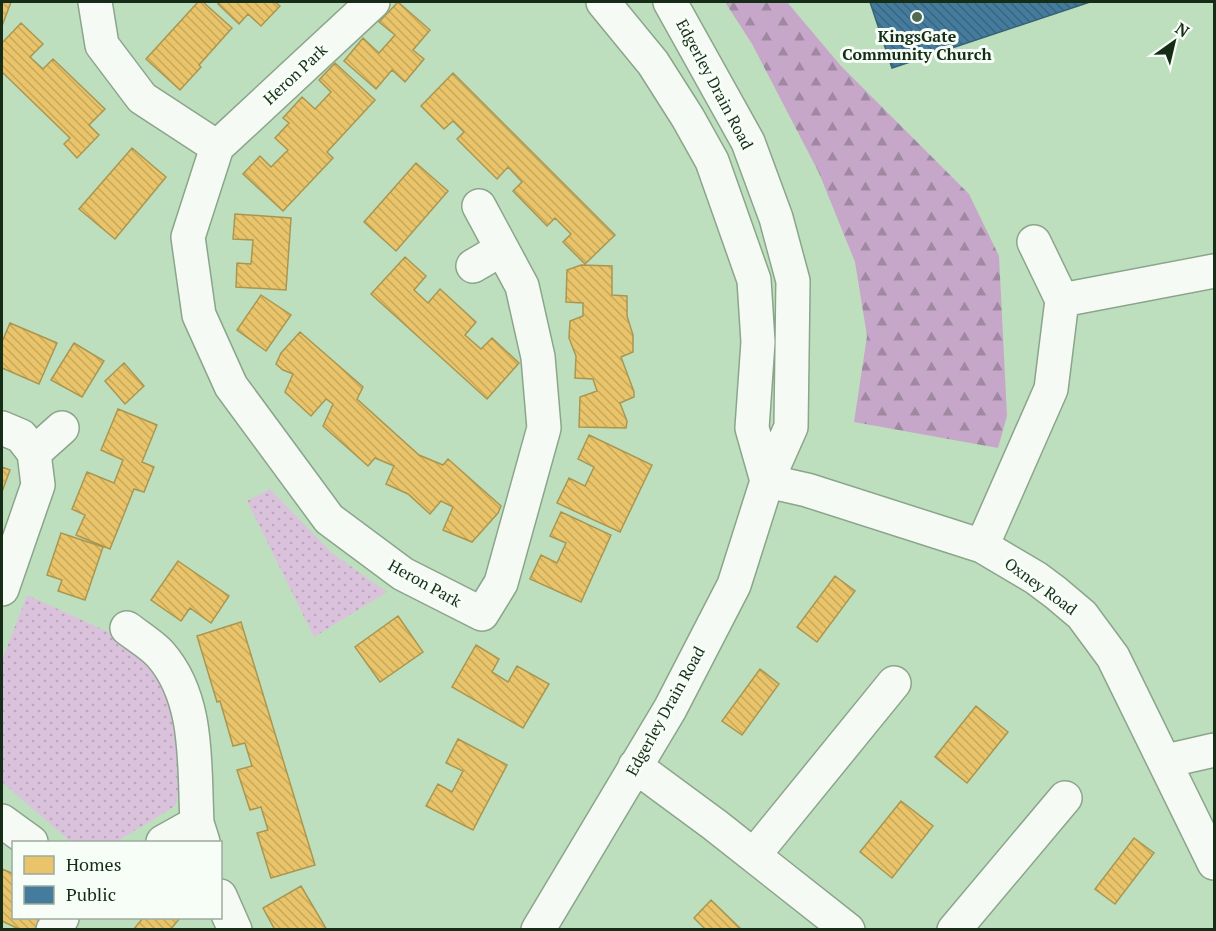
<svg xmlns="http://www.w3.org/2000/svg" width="1216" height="931" font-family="'PT Serif',serif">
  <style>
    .grass { fill: url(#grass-dots) }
    .forest { fill: url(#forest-firs) }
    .homes { fill: url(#homes-back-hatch); stroke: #a99751; stroke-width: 1.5 }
    .public { fill: url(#public-back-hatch); stroke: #376474; stroke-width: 1.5 }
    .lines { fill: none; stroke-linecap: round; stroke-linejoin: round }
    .minor-casing { stroke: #8ba58b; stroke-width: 36 }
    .minor { stroke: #f5faf5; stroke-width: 33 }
    .poi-dot { fill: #506b51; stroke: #f7fdf7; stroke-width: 2 }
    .labels { text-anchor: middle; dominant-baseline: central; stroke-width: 6; stroke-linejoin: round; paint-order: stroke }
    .poi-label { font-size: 16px; font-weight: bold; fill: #152d16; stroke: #f7fdf7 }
    .street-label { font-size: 16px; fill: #152d16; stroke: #f7fdf7 }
  </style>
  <defs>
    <pattern id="grass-dots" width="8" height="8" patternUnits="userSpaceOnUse" patternTransform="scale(1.5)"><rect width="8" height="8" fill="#dbc2dc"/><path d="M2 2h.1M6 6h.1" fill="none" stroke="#bba7bc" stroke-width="1.8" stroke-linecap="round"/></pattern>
    <pattern id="forest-firs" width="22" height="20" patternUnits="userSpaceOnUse" patternTransform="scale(1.5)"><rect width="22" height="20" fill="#c7a7c9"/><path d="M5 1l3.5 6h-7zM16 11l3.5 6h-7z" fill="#a088a2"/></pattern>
    <pattern id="homes-back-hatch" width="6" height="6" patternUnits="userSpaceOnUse" patternTransform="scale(1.5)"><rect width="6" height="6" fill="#e9c46a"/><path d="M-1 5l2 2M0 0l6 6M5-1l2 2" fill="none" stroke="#c7a95b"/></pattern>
    <pattern id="public-back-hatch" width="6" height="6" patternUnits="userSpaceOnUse" patternTransform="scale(1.5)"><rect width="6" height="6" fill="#457b9d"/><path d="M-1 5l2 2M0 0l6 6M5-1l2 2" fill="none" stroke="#38657f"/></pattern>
  </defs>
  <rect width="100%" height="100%" fill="#bedfbe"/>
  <path class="grass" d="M270 489 332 553 387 592 314 637 247 501Z
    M27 595 113 634 158 669 174 723 181 782 175 806 116 842H71L2 782V660Z"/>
  <path class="forest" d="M725 2H787L841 66 969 194 999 256 1007 416 998 448 854 422 867 336 855 262 819 173 752 44Z"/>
  <path class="homes" d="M2 2H11L2 26Z
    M198 2H203L232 28 199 65 201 67 180 90 146 59Z
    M220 2H275L280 6 261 26 248 14 239 24 218 4Z
    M398 2 430 30 413 50 424 59 405 82 392 70 376 89 344 61 363 38 379 53 395 35 379 22Z
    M21 23 43 44 30 57 43 69 53 59 105 109 89 125 99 135 77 158 64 144 70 138 2 72V43Z
    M335 63 375 100 327 152 333 158 283 211 243 174 260 156 271 167 288 150 275 138 289 123 283 118 302 97 315 109 331 92 319 80Z
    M453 73 615 235 585 264 563 242 571 234 555 218 547 226 513 191 522 182 508 167 497 179 457 139 464 132 453 121 444 129 421 106Z
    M132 148 166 177 115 239 79 209Z
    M416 163 448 191 396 251 364 222Z
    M235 214 291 218 286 290 236 287 237 263 251 264 253 240 233 239Z
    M405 257 426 276 414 290 428 303 440 289 476 322 465 335 481 349 492 338 519 363 487 399 371 294Z
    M581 265 612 266V295L627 296V316L633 335V352L621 357 634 392V397L620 403 627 421 626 428 579 427 580 397 597 391 593 379 575 378 576 356 569 338 570 321 583 316V303L566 302 567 270Z
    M261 295 291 315 266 351 237 330Z
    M10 323 57 343 39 384 2 368V342Z
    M300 332 363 387 357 399 419 455 443 465 448 459 501 506 498 513 472 542 443 530 453 507 441 501 430 514 408 494 386 484 394 466 375 458 368 466 323 426 333 404 326 399 311 416 285 392 293 374 283 370 276 364 281 353Z
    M74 343 104 361 82 397 51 380Z
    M124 363 144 386 125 404 105 381Z
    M118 409 157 425 142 462 154 467 144 492 134 489 110 549 76 535 85 515 72 509 87 472 114 483 123 460 101 450Z
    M589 435 652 465 620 532 557 503 569 478 585 486 594 467 578 459Z
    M2 467 10 470 2 492Z
    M561 512 611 535 581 602 530 579 541 555 557 563 566 543 550 536Z
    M61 533 103 547 85 600 58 591 62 580 47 575Z
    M178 561 229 596 211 623 190 608 181 621 151 600Z
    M835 576 855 591 817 642 797 627Z
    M398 616 423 652 380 682 355 647Z
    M241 622 315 865 271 878 257 833 268 830 261 807 250 810 237 770 252 766 245 743 233 746 220 701 217 702 197 636Z
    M476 645 499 659 492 672 508 682 517 666 549 684 523 728 452 687Z
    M760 669 779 684 742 735 722 721Z
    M976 706 1008 732 967 783 935 757Z
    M458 739 507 765 473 830 426 806 438 784 452 792 463 771 446 763Z
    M901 801 933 826 892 878 860 852Z
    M1134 838 1154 853 1115 904 1095 889Z
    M2 869 14 874V918H40L35 930H21L2 921Z
    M301 886 327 930H275L263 908Z
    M711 900 742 930H706L694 918Z
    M143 918H180L170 930H133Z"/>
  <path class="public" d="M870 2H1090L892 68Z"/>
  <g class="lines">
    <defs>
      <path id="minor" d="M95 2 102 45 142 98 217 147
        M373 2 217 147 188 237 199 315 231 386 329 519 403 574 482 614 501 583 544 428 538 357 522 286 479 206
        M603 2 653 63 688 118 712 161 754 280 758 342 752 428 767 481
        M473 266 502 249
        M1062 300 1214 271
        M2 428 21 436 34 453 38 485 2 589
        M34 453 62 428
        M767 481 807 490 982 546 1036 578 1056 593 1082 615 1113 657 1214 863
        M982 546 1051 389 1062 300 1034 242
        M127 628C137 636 151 644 160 654 200 699 194 767 197 823
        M1166 761 1214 750
        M635 766 715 825 848 930
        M2 821 31 842
        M163 842 197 823 203 842
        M754 855 894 683
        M220 896 235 930
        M53 930 62 918
        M538 930 670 709 734 585 767 481 791 427 793 281 776 218 748 142 670 2
        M954 930 1065 798"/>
    </defs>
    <use href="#minor" class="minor-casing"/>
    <use href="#minor" class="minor"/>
  </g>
  <circle class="poi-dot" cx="917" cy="17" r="6"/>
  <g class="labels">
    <g class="poi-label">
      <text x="917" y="36">KingsGate<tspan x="917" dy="18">Community Church</tspan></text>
    </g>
    <g class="street-label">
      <text transform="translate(295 74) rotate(-43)">Heron Park</text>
      <text transform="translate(715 84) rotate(62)">Edgerley Drain Road</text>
      <text transform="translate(425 583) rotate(29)">Heron Park</text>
      <text transform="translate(1041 586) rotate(36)">Oxney Road</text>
      <text transform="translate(665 711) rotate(-61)">Edgerley Drain Road</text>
    </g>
  </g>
  <rect width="1216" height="931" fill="none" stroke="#152d16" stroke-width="6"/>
  <rect x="12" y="841" width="210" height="78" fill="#f7fdf7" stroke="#9daa9d" stroke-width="1.5"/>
  <rect x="24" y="856" width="30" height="18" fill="#e9c46a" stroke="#9daa9d" stroke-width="1.5"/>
  <text x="66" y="871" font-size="18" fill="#152d16">Homes</text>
  <rect x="24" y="886" width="30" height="18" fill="#457b9d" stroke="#9daa9d" stroke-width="1.5"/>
  <text x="66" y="901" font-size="18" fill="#152d16">Public</text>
  <g transform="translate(1174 42) rotate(34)" stroke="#f7fdf7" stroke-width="4.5" paint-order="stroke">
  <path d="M0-4.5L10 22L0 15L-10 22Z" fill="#152d16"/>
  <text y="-9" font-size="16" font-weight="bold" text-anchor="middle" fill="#152d16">N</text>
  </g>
</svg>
